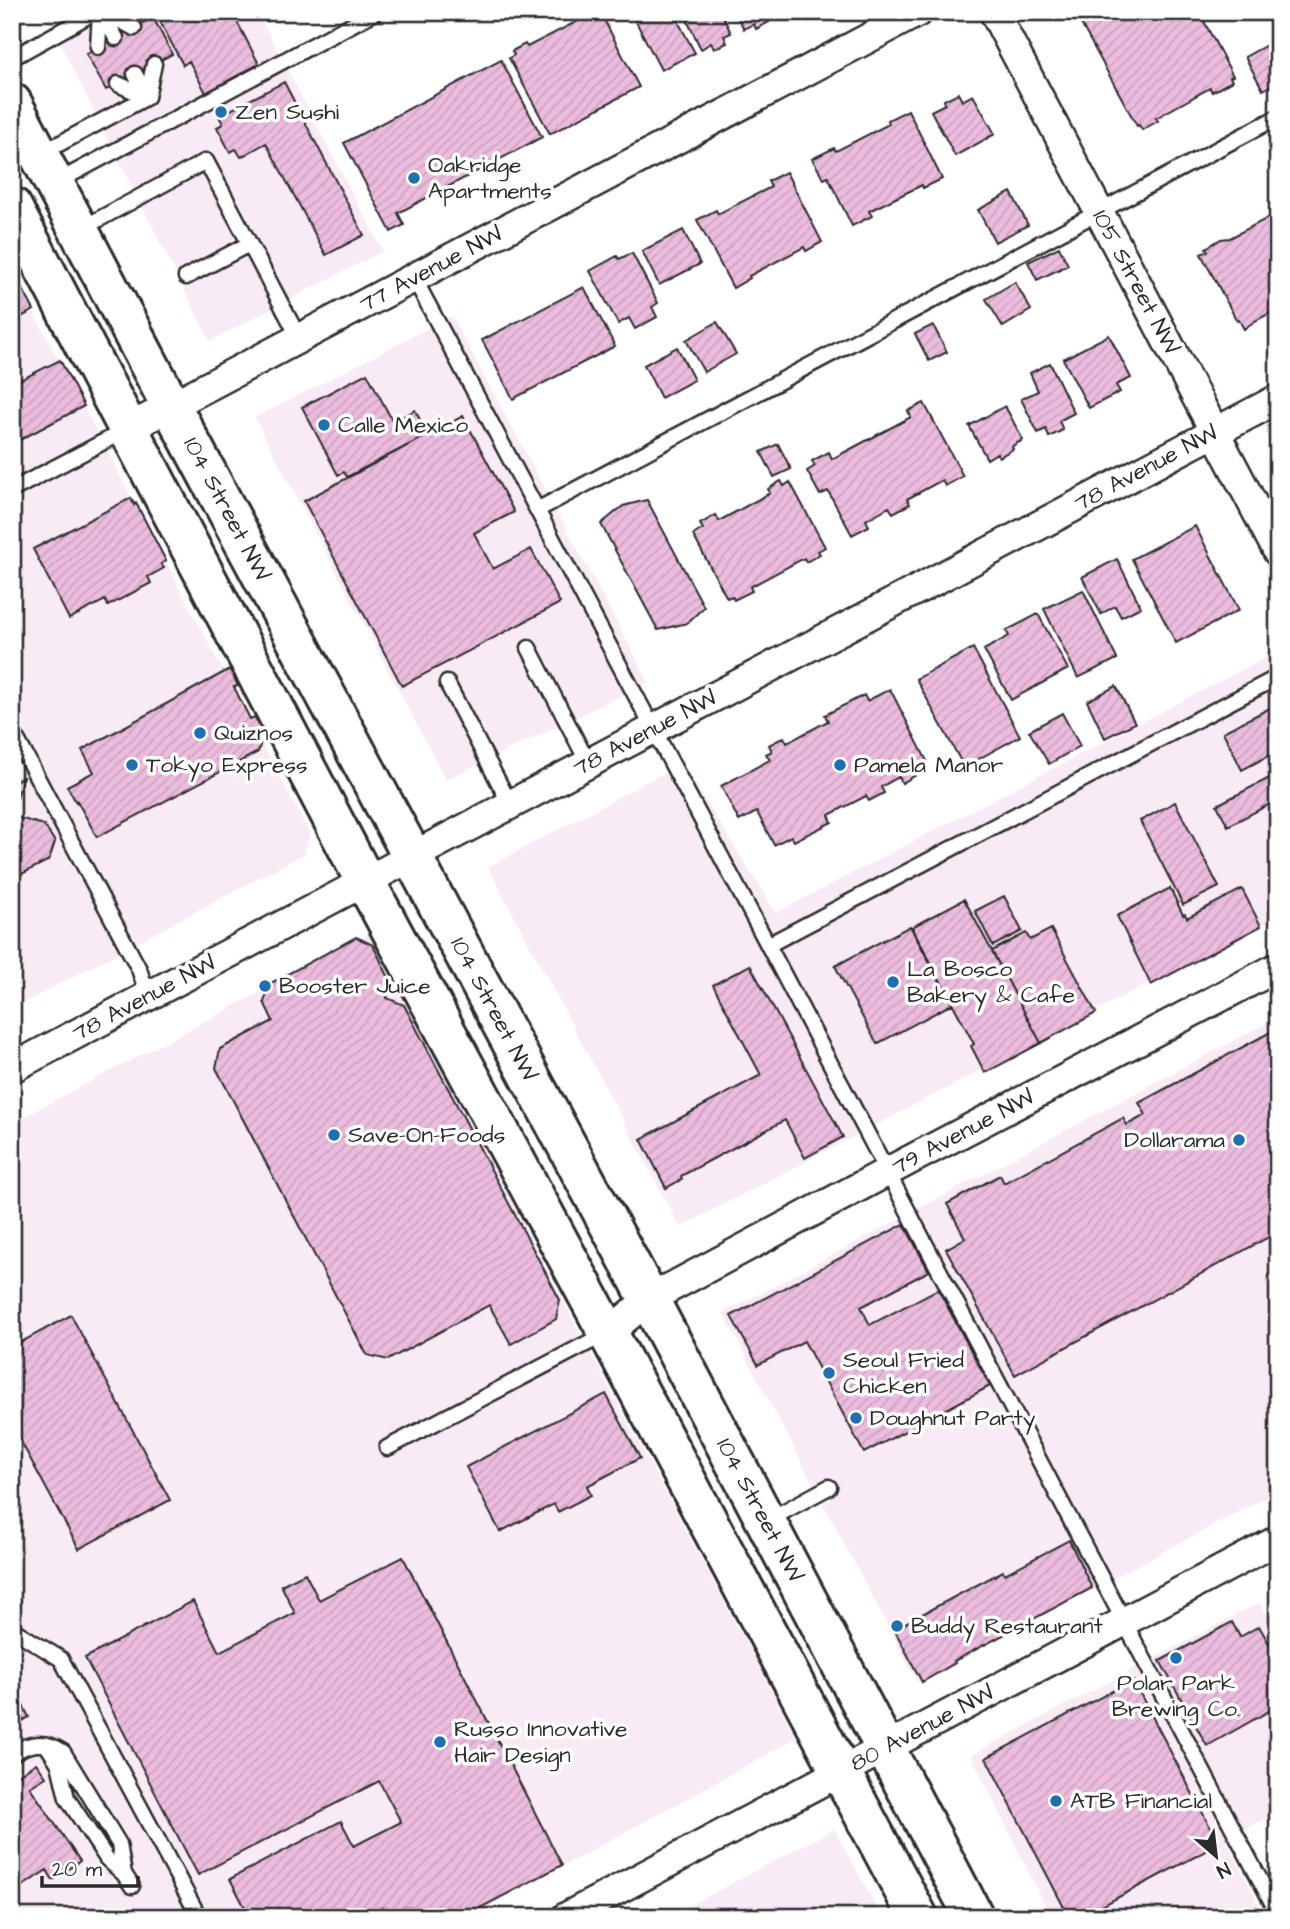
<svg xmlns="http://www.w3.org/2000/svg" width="1290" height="1929" font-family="'Architects Daughter',sans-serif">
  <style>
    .built { fill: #f9ebf5 }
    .building { fill: url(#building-hatch); stroke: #2b2b2b; stroke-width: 2 }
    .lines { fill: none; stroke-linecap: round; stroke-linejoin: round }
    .lane-casing { stroke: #2b2b2b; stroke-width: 19 }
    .street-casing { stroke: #2b2b2b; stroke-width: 33 }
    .secondary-casing { stroke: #2b2b2b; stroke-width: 44 }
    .lane { stroke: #fff; stroke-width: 14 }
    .street { stroke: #fff; stroke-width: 28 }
    .secondary { stroke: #fff; stroke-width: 38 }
    .poi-dot { fill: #1f6fb2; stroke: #fff; stroke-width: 2.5 }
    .labels { text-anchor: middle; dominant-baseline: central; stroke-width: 7; stroke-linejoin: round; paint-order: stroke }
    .poi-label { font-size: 23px; fill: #2b2b2b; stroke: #fff; text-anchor: start }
    .street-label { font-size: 23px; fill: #2b2b2b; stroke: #fff }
  </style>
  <defs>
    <pattern id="building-hatch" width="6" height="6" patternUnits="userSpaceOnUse" patternTransform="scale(1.75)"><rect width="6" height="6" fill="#ecbcde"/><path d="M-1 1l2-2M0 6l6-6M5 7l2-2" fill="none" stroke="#cba2bf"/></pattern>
  </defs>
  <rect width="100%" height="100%" fill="#fff"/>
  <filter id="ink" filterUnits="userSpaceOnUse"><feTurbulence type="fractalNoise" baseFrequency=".0143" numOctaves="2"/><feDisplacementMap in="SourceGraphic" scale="14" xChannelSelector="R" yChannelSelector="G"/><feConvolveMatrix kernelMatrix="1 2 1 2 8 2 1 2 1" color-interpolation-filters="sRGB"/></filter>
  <g filter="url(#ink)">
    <path class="built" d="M44 12H257L383 251 210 341Z
      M12 272 310 834 304 854 12 1009Z
      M452 316 649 682 446 780 255 418Z
      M1278 651V916L680 1227 488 867 682 763 776 913Z
      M370 934 584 1340 797 1738 470 1917H12V1123Z
      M1278 1017V1491L917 1682 723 1313Z
      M1260 1602 1278 1635V1812L1226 1839 1265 1917H1051L971 1755Z
      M834 1829 882 1917H668Z"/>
    <path class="building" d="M155 12H232L259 64 206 93 189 61 183 65Z
      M584 12H600L639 87 550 134 509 58 514 55 512 51 525 44 527 47 580 20 578 16Z
      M631 12H673L695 53 661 70Z
      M683 12H721L731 33 724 36 727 43 714 49 711 43 701 49Z
      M735 12H777L766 17 769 22 756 29 754 24 744 29Z
      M1087 12H1199L1233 76 1230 77 1232 81 1212 92 1210 88 1156 118 1158 121 1142 130 1139 125 1137 126 1080 22 1084 20 1081 16Z
      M153 17 172 54 106 90 86 54Z
      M1272 42 1278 53V82L1263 90 1245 57Z
      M501 60 542 137 398 213 404 225 391 232 344 143Z
      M284 82 364 235 326 255 266 143 241 157 236 149 230 152 217 127 223 124 219 116Z
      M958 93 962 101 973 95 995 134 955 156 931 111 945 104 944 100Z
      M908 110 942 179 923 188 922 185 869 211 872 216 852 226 828 177 824 179 812 159 834 148 836 151 889 124 888 120Z
      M786 172 822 242 806 251 804 247 749 276 750 278 733 288 697 220 716 210 718 214 771 187 768 181Z
      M1011 192 1028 225 995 242 978 210Z
      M1278 209V309L1255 321 1244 329 1239 320 1237 321 1201 254 1208 251 1206 248 1221 239 1230 238 1268 218Z
      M683 230 700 264 659 285 642 251Z
      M1059 247 1068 265 1037 280 1028 262Z
      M632 253 658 303 652 307 657 317 635 329 629 318 618 324 590 271 617 256 619 259Z
      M12 269 34 310 12 322Z
      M1015 282 1031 310 1003 327 986 299Z
      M584 287 615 346 513 399 482 340Z
      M717 322 736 354 704 372 686 340Z
      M933 325 947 352 929 361 915 334Z
      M1109 335 1131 378 1116 385 1120 392 1089 408 1063 359Z
      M677 347 694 380 661 398 644 365Z
      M60 360 84 406 12 444V384Z
      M1050 363 1074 413 1059 421 1063 430 1049 437 1046 429 1038 433 1021 399 1038 391 1030 373Z
      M367 373 393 422 415 410 428 435 347 477 344 472 338 475 302 407Z
      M924 403 963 476 945 486 942 480 907 499 910 504 893 513 889 507 866 520 869 526 852 535 828 491 820 495 807 471 815 466 812 461 829 452 832 459 911 417 908 411Z
      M1005 406 1023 440 1012 446 1013 449 999 457 997 453 987 459 969 426Z
      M463 416 514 512 474 533 493 569 531 549 560 603 402 686 304 501Z
      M778 444 791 469 774 477 761 452Z
      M781 481 784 486 790 482 825 547 818 551 820 554 806 562 804 558 750 587 752 591 734 600 732 596 727 598 693 535 703 529 700 524 716 515 719 521 770 493 768 489Z
      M131 498 134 505 136 503 166 561 161 564 164 568 148 577 151 583 108 606 105 600 69 619 33 549Z
      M647 500 704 607 687 623 658 630 601 524 623 506Z
      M1195 526 1239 610 1176 643 1132 559Z
      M1117 559 1141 607 1121 617 1115 606 1101 614 1082 577Z
      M1083 590 1117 659 1078 678 1044 609Z
      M1038 614 1068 669 1011 700 984 650 1009 636 1006 631Z
      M973 648 1020 736 964 767 916 679Z
      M230 669 238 686 234 687 250 719 255 717 263 734 258 752 97 837 77 801 76 802 67 786 94 772 82 750Z
      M1116 686 1135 723 1105 738 1087 701Z
      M890 689 927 761 913 769 916 775 902 783 899 777 881 787 884 793 869 801 866 796 829 815 832 822 794 841 791 836 774 845 757 812 739 821 721 786 770 760 766 754 772 751 769 745 784 737 787 743 828 721 825 715 864 695 867 701Z
      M1278 704V751L1242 770 1223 732Z
      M1062 713 1080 746 1049 764 1029 731Z
      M1275 775 1278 781V800L1228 826 1217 805Z
      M23 777 12 816 44 825 55 842 49 860 12 879V782Z
      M1175 802 1219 887 1183 905 1140 821Z
      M1170 888 1183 915 1185 914 1187 918 1242 889 1261 926 1151 985 1117 916Z
      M1004 896 1022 931 993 946 975 911Z
      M964 899 1041 1043 985 1073 971 1046 974 1044 912 927Z
      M910 926 952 1004 877 1044 835 966Z
      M1051 929 1096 1013 1041 1043 992 951 1026 933 1030 940Z
      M356 937 373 945 391 982 387 998 404 1005 560 1300 556 1319 511 1344 489 1305 388 1360 367 1355 216 1068 220 1049 273 1021 264 1002 271 983Z
      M750 965 843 1137 805 1158 785 1120 681 1176 682 1179 666 1188 641 1139 761 1075 713 985Z
      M1278 1028V1232L1015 1375 946 1249 965 1238 947 1204 1000 1175 1004 1183 1123 1118 1127 1125 1146 1115 1139 1103Z
      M904 1224 929 1271 861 1307 870 1325 938 1289 990 1386 864 1453 804 1341 758 1365 731 1316Z
      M71 1315 170 1500 79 1549 12 1425V1347Z
      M606 1394 640 1458 587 1486 591 1495 558 1512 554 1504 500 1532 466 1467Z
      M1069 1540 1092 1588 954 1661 955 1663 922 1682 894 1629 1003 1571 1005 1574Z
      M403 1557 562 1865 463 1917H250L230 1879 341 1821 354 1846 401 1822 379 1781 198 1875 85 1658 193 1601 219 1652 295 1613 281 1585 305 1573 319 1600Z
      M1232 1622 1240 1637 1259 1626 1278 1659V1724L1271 1710 1207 1746 1160 1661Z
      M1133 1680 1219 1844 1081 1917H1069L986 1758Z
      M12 1685 29 1717 12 1728Z
      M36 1763 46 1777 30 1787 80 1861 53 1880 47 1870 12 1893V1779Z"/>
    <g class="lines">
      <defs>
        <path id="lane" d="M101 12 116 38
          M105 12 134 28
          M98 47 100 12
          M12 58 95 12
          M118 84 147 97 154 64
          M40 154 147 97 135 74
          M55 183 375 12
          M79 230 206 161 299 338
          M186 277 249 244
          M414 278 768 945 1278 1914
          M12 490 126 430
          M537 510 1278 117
          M529 648 588 763
          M447 683 510 804
          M12 730 139 969 148 996
          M768 945 1278 677
          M387 1448 607 1333
          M768 1520 829 1487
          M12 1629 61 1659 199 1917
          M48 1747 59 1764 67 1798 107 1859 125 1875
          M12 1754C29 1742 45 1740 63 1752L119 1844 124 1874 132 1886"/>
        <path id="street" d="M994 12 1278 552
          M129 428 918 12
          M12 1068 1278 399
          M608 1333 649 1299 887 1172 1278 967
          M566 1917 1278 1540"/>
        <path id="secondary" d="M12 103 171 406 649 1299 974 1917
          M12 207 365 881 608 1333 918 1917"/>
      </defs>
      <use href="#lane" class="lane-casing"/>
      <use href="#street" class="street-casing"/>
      <use href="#secondary" class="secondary-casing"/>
      <use href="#lane" class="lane"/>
      <use href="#street" class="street"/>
      <use href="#secondary" class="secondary"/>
    </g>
  </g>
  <g class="poi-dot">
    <circle cx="221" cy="112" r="7"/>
    <circle cx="414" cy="178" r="7"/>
    <circle cx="324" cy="425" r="7"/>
    <circle cx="200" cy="733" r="7"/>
    <circle cx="132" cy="765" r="7"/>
    <circle cx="840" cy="765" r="7"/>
    <circle cx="893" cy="982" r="7"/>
    <circle cx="265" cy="986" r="7"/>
    <circle cx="334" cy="1135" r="7"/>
    <circle cx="1239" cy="1140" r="7"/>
    <circle cx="829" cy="1373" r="7"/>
    <circle cx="856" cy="1418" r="7"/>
    <circle cx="897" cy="1626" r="7"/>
    <circle cx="1176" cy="1658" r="7"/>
    <circle cx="440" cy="1742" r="7"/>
    <circle cx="1056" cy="1801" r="7"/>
  </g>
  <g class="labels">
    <g class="poi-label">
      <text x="235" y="112">Zen Sushi</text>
      <text x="428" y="165">Oakridge<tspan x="428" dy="26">Apartments</tspan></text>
      <text x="338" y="425">Calle Mexico</text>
      <text x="214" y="733">Quiznos</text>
      <text x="146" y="765">Tokyo Express</text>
      <text x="854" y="765">Pamela Manor</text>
      <text x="907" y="969">La Bosco<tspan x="907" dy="26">Bakery &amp; Cafe</tspan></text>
      <text x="279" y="986">Booster Juice</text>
      <text x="348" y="1135">Save-On-Foods</text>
      <text x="1225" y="1140" text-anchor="end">Dollarama</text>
      <text x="843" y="1360">Seoul Fried<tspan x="843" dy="26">Chicken</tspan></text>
      <text x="870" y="1418">Doughnut Party</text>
      <text x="911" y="1626">Buddy Restaurant</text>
      <text x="1176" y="1683" text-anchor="middle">Polar Park<tspan x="1176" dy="26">Brewing Co.</tspan></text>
      <text x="454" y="1729">Russo Innovative<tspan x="454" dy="26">Hair Design</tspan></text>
      <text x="1070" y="1801">ATB Financial</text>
    </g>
    <g class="street-label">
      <text transform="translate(431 269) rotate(-28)">77 Avenue NW</text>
      <text transform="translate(1136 282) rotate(62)">105 Street NW</text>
      <text transform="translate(1146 468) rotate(-28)">78 Avenue NW</text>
      <text transform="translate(227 509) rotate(62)">104 Street NW</text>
      <text transform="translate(645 733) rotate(-28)">78 Avenue NW</text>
      <text transform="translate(144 998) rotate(-28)">78 Avenue NW</text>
      <text transform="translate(494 1009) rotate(62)">104 Street NW</text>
      <text transform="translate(963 1132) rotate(-28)">79 Avenue NW</text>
      <text transform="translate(760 1510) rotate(62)">104 Street NW</text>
      <text transform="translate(922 1728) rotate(-28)">80 Avenue NW</text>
    </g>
  </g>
  <rect width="1290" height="1929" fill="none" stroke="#fff" stroke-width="42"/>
  <rect x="21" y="21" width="1248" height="1887" fill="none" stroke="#2b2b2b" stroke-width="2.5" filter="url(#ink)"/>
  <g transform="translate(1216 1856) rotate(152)" stroke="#ffffff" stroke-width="5" paint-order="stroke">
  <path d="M0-5L12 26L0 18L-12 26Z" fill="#2b2b2b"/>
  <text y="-10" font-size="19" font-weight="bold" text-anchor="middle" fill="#2b2b2b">N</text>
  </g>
  <path d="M42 1876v10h96v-10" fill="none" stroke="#2b2b2b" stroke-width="3.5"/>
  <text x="52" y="1876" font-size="21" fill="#2b2b2b" stroke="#ffffff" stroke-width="5" paint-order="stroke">20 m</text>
</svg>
